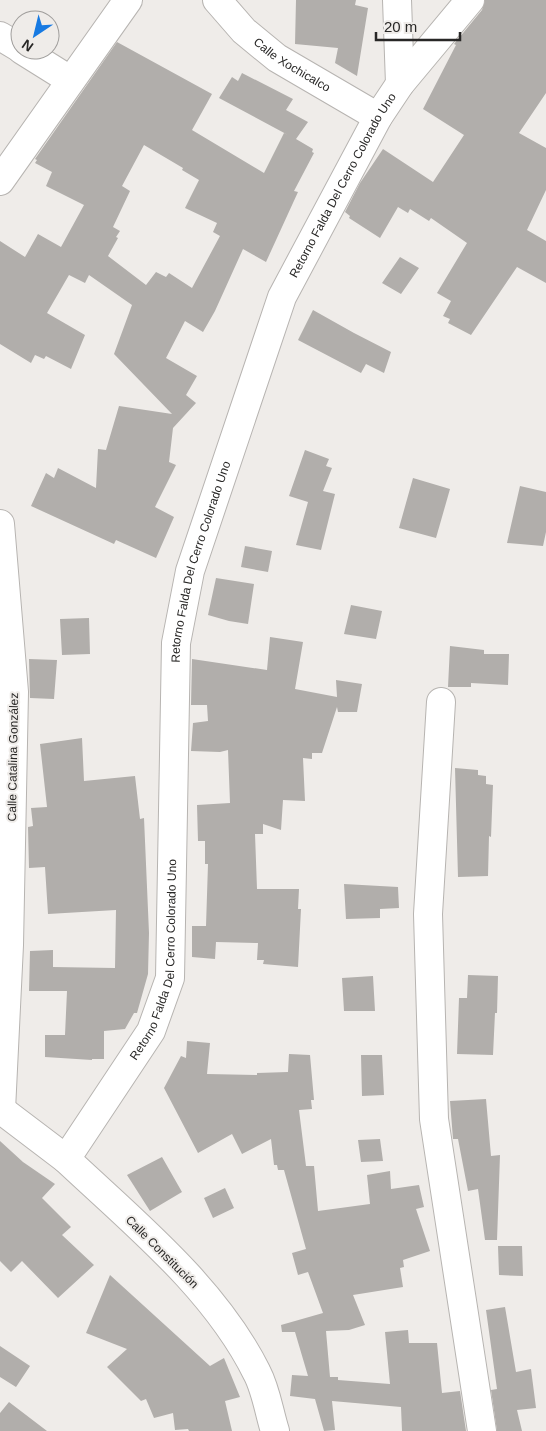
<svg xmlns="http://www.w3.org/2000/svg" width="546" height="1431" font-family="Arial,sans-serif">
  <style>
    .building { fill: #b1aeab; fill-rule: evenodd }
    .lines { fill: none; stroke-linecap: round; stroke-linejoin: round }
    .minor-casing { stroke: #b7b4b1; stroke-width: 30 }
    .tertiary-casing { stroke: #b7b4b1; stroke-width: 30 }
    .minor { stroke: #fff; stroke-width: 28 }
    .tertiary { stroke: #fff; stroke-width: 28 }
    .labels { text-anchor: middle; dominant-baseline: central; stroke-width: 4; stroke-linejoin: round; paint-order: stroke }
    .street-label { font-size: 12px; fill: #282726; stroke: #efece9 }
  </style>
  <rect width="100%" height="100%" fill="#efece9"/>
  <path class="building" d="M296 0H356L355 5 368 8 357 76 335 63 338 48 295 44Z
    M485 0H546V93L519 133 546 148V190L527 230 546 241V283L517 267 471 335 448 323 450 319 443 316 451 301 437 293 467 243 431 218 429 221 410 209 408 213 398 207 380 238 349 218 350 216 345 212 360 183 383 149 433 182 464 135 423 109 456 45 454 44 482 10Z
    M117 42 212 94 192 130 264 173 284 133 288 135 219 98 232 77 238 81 242 73 293 99 286 110 308 122 296 139 313 149 312 152 314 153 294 191 298 192 266 262 243 249 215 311 203 332 185 321 166 358 197 376 186 395 196 403 173 428 169 462 176 465 155 507 174 517 156 558 116 540 114 544 31 506 46 473 54 478 58 468 96 488 98 449 106 450 119 406 172 414 114 354 132 305 89 275 85 283 69 275 47 313 85 335 71 369 46 356 44 359 35 355 31 363 0 344V241L25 257 38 234 61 247 84 205 46 186 52 172 35 163 37 160 35 159ZM144 145 183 168 182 170 199 180 185 208 217 223 213 232 220 236 192 288 169 273 166 277 156 272 146 285 108 256 118 238 116 237 120 231 113 227 130 191 122 186Z
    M400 257 419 268 401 294 382 283Z
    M313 310 354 333 391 352 384 373 366 364 361 373 298 340Z
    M305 450 329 459 326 466 332 468 323 491 335 494 321 550 296 545 308 502 289 496Z
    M413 478 450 489 436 538 399 528Z
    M520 486 546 492V532L543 546 507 543Z
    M245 546 272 551 268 572 241 567Z
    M216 578 254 584 248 624 229 621 208 615Z
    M351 605 382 611 376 639 344 634Z
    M89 618 90 654 62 655 60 619Z
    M270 637 303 642 295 689 337 697 336 680 362 684 357 712H338L337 707 322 753H312V759L303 758 305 801 283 800 281 830 263 824V834H255L257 889H299L298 909H301L298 967 263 964 264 960H257L258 943 216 942 215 959 192 957V926H206L208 864H205V841H198L197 805 230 803 228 750 220 752 191 751 193 723 208 721 207 705H191L192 659 267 670Z
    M450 646 484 650V654H509L508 685 471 683V687H448Z
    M29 659 57 660 54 699 30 698Z
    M82 738 84 781 135 776 140 819 144 818 149 933 148 974 137 1013H134L125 1029 104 1031V1059H92V1060L45 1057V1035H65L67 991H29L30 951 53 950V967L115 968 116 910 48 914 45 867 29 868 28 827 33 826 31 808 47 807 40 744Z
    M455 768 478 770V775L486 776V784L493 785 491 837 489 836 488 876 458 877Z
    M344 884 398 887 399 908 380 909V918L346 919Z
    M468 975 498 976 497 1013H495L493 1055 457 1054 459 998H467Z
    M373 976 375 1011H344L342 978Z
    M187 1041 210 1043 207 1074 257 1075V1073L288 1072 289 1054 310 1055 314 1100H311L312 1109 299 1110 306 1166H314L318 1211 370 1204 367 1175 390 1171 391 1189 419 1185 424 1207 416 1209 430 1251 403 1260 404 1267 400 1268 403 1287 353 1295 365 1325 349 1330 326 1331 330 1377H338V1380L390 1384 385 1332 408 1330 409 1343H437L442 1393 460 1391 466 1431H402L401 1407 332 1401 335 1430 324 1431 315 1399 290 1396 292 1375 308 1376 295 1332H282L281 1325 323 1313 308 1272 298 1275 292 1253 306 1249 284 1170H278L277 1165H274L271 1139 242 1154 232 1134 198 1153 164 1088 181 1056 186 1058Z
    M361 1055H382L384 1095 362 1096Z
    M486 1099 491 1156 500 1155 497 1240H485L478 1189 468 1191 458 1139H453L450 1101Z
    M380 1139 383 1161 361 1162 358 1140Z
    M0 1141 23 1162 55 1184 42 1198 71 1227 62 1235 94 1265 58 1298 22 1261 11 1272 0 1261Z
    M162 1157 182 1192 150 1211 127 1175Z
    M225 1188 234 1208 213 1218 204 1198Z
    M498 1246H522L523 1276 499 1275Z
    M110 1275 210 1366 224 1358 240 1397 225 1401 232 1431H189L188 1429 175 1430 173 1413 154 1418 146 1399 141 1401 107 1367 127 1349 86 1333Z
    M505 1307 516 1372 531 1369 536 1408 517 1410 522 1431H497L491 1390 497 1389 486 1310Z
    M0 1346 30 1366 16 1387 0 1377Z
    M9 1402 47 1431H0V1413Z"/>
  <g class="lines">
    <defs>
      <g id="minor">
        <path id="s1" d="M217 0 244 31 277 58 378 117"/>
        <path d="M397 0 400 84"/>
        <path d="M0 36 20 48"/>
        <path d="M22 50 70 80"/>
        <path d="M0 181 128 0"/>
        <path d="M0 524 14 692 9 945 1 1110"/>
        <path d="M441 702 428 914 434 1119 482 1431"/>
        <path id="s2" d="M275 1431C269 1412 266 1390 257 1373 215 1288 134 1223 66 1159L151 1031 170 978 176 643 190 571 282 297 378 117 400 84 470 0"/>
      </g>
      <path id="tertiary" d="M0 1109 66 1159"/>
    </defs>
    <use href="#minor" class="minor-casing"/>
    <use href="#tertiary" class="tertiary-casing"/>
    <use href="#minor" class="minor"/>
    <use href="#tertiary" class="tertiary"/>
  </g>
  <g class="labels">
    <g class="street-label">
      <text stroke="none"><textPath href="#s1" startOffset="100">Calle Xochicalco</textPath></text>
      <text stroke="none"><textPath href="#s2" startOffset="1384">Retorno Falda Del Cerro Colorado Uno</textPath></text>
      <text stroke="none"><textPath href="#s2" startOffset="979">Retorno Falda Del Cerro Colorado Uno</textPath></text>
      <text transform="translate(13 757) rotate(-89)">Calle Catalina González</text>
      <text stroke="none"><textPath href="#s2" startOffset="574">Retorno Falda Del Cerro Colorado Uno</textPath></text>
      <text transform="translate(162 1252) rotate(45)">Calle Constitución</text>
    </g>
  </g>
  <g transform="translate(35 35) rotate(215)"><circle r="24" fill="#efece9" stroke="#9f9d9b"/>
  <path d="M0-4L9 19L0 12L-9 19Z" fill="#177ae2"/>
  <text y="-8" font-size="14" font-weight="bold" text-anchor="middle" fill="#282726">N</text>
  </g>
  <path d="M376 32v8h84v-8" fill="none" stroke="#282726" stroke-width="2.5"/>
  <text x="384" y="32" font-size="15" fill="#282726" stroke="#efece9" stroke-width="4" paint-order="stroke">20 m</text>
</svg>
